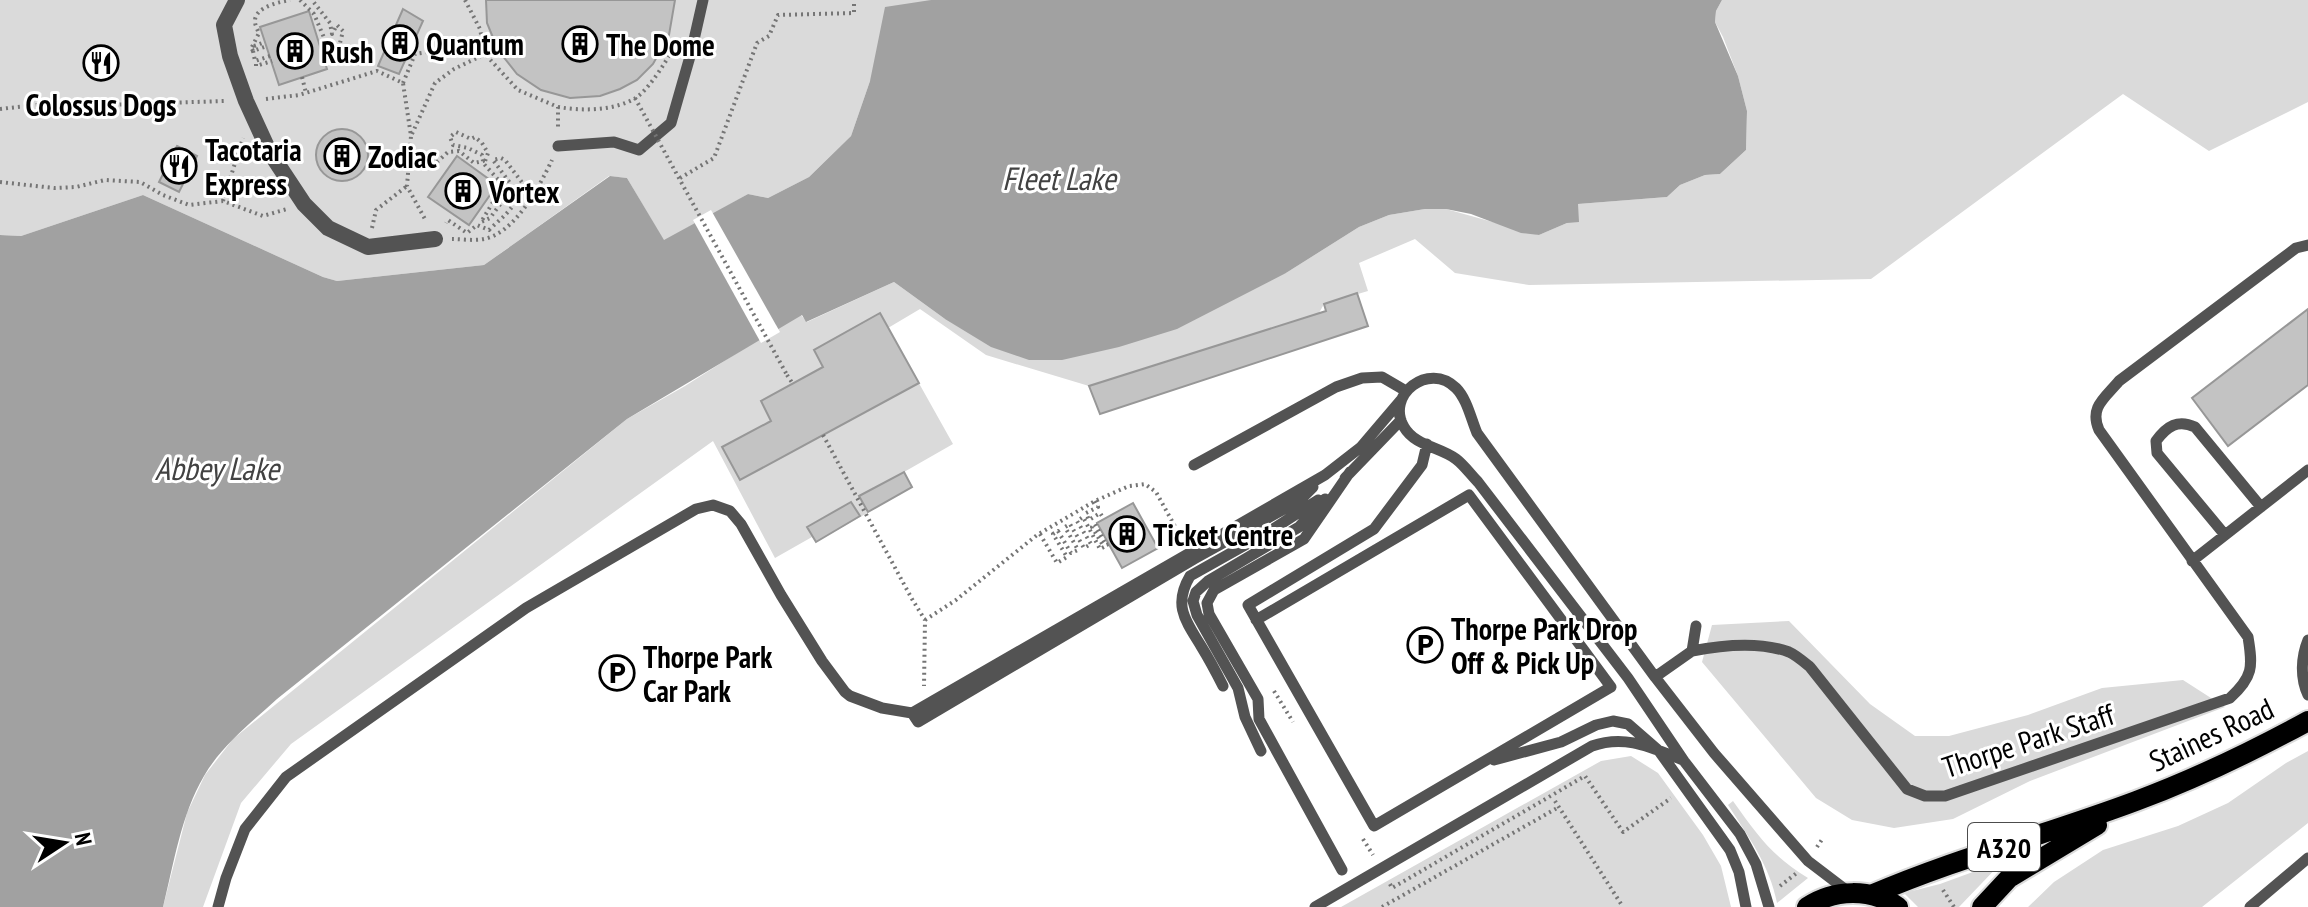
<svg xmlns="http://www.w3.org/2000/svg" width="2308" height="907" font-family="'PT Sans Narrow',sans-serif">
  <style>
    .green { fill: #dadada }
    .water { fill: #a1a1a1 }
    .pier { fill: #fff }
    .building { fill: #c3c3c3; stroke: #979797; stroke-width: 2 }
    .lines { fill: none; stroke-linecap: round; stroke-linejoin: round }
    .primary-casing { stroke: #dbdbdb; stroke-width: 24 }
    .path { stroke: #757575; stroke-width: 4; stroke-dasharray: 2 4; stroke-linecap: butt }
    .lane { stroke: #535353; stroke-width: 11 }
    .street { stroke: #535353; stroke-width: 16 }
    .primary { stroke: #000; stroke-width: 20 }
    .path-bridge { stroke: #757575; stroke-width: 4; stroke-dasharray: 2 4; stroke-linecap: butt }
    .labels { text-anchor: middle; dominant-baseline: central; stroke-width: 6; stroke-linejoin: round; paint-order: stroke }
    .shield { fill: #fff; stroke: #4c4c4c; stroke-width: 2 }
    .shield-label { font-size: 28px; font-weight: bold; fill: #000 }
    .poi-label { font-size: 30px; font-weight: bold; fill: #000; stroke: #fff; text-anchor: start }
    .street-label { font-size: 30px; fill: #000; stroke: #fff }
    .water-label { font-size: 32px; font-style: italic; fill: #424242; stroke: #fff }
  </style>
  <rect width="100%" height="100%" fill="#fff"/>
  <path class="green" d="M0 0H931L870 81 851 136 809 177 768 198 748 194 713 214 807 322 894 282 945 319 1286 273 1359 227 1389 215 1425 209H1446L1539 235 1567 223 1578 204 1667 197 1680 185 1705 175 1720 174 1746 150 1747 111 1738 76 1723 37 1715 22 1716 11 1722 0H2308V102L2209 151 2123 94 1871 279 1529 285 1455 273 1415 239 1359 263 1368 291 1324 304 1319 313 1089 386 986 355 920 309 888 328 953 444 904 472 913 487 816 542 812 537 775 558 713 441 291 744 241 803 203 907H163L187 813 205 775 233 739 627 419 685 386 759 339 694 224 664 241 627 178 609 176 484 265 337 281 323 277 143 195 21 236 0 235Z
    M1789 621 1870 704 1915 736H1949L2028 715 2102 688 2183 680 2225 707 2030 781 1953 819 1894 828 1852 820 1816 798 1702 662 1712 625Z
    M2308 751V823L2202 907H2028L2054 882 2103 850 2178 826 2228 803 2286 763Z
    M1631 756 1658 773 1703 835 1721 866 1731 907H1341L1601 761Z
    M1733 801C1758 836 1771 855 1808 878L1777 903C1770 866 1748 836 1728 805Z
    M2003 861 1959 907H1918L1904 893 1940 884Z"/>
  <path class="water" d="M931 0H1722L1716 11 1715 22 1738 76 1747 111 1746 150 1720 174 1705 175 1680 185 1667 197 1578 204 1579 222 1567 223 1539 235 1521 233 1471 214 1446 209H1425L1389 215 1359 227 1286 273 1177 329 1119 347 1062 360H1029L991 347 945 319 894 282 806 322 802 315 627 419 277 699C252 722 222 745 204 776 181 815 174 863 163 907H0V235L21 236 143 195 323 277 337 281 484 265 610 176 627 178 664 240 748 194 768 198 809 177 851 136 870 81 885 7Z"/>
  <path class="pier" d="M711 210 780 332 761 343 693 220Z"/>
  <path class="building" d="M486 0H675L669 35 653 64 637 80 620 89 600 96 570 98 541 90 517 74 498 50 487 23Z
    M403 9 423 21 399 74 378 66Z
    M309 11 327 69 279 85 260 27Z
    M316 155a26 26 0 1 1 52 0a26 26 0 1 1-52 0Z
    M177 146 197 156 179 192 159 182Z
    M457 156 497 185 469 225 428 197Z
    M1357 293 1368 326 1100 414 1089 386 1326 311 1324 304Z
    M2308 309V385L2228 446 2192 398Z
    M880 313 919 383 740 480 722 447 771 421 761 401 823 367 814 350Z
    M904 472 912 487 868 512 859 496Z
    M851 502 860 516 816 542 807 527Z
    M1133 503 1158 548 1122 568 1097 523Z"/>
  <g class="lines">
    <defs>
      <path id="primary" d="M1871 895C1957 858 2048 834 2136 801 2195 779 2253 751 2308 721
        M1807 907C1834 889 1871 888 1898 907
        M1982 907 2009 878 2097 825"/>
    </defs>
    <use href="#primary" class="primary-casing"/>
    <path class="path" d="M300 0 314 14 328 47 334 50 340 43 343 31 337 25 332 34 330 23 312 0
      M465 0 480 29 485 54 518 90 558 107V129
      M254 46 265 42
      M252 47 259 33C258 31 254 23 255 20 256 7 279 2 290 0
      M252 49 253 51 267 46
      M253 51 255 61 270 56
      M256 64V66L272 61
      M302 77 306 93
      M403 83 415 54 466 46
      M266 99 299 95 377 71 403 83 411 136 407 186 426 221
      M558 107C582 111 612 111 634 99 648 91 665 63 673 49
      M0 109 46 104 105 105 225 101
      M412 134 435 83 454 69 485 54
      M437 162 448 152 459 151 474 163 483 161 482 155 468 148 453 145 450 137 456 132 471 139 475 137 482 143 488 153 484 164 503 185 510 183 493 160 501 158 505 160 524 185 520 191 510 188 501 189 481 222 490 218 510 191 518 194C514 210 501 218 489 230L477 225 467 233 448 220 446 223
      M680 178 714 158 757 43 769 36 778 15 854 13V0
      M0 182 54 188 76 187 105 180 140 182 163 195 189 205 223 201 263 216 287 209
      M223 201 243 138
      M372 228 376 210 407 186
      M452 239C462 239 474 241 484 239 515 233 539 187 552 160
      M787 375 793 384
      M823 435 912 599 925 620 924 686
      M1095 501 1098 507 1086 513 1089 520 1100 513 1104 519
      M1040 534 1057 563 1067 557 1053 534 1058 531 1071 553 1078 550 1065 527 1070 524 1084 548 1091 544 1077 521 1083 517 1100 549 1104 547 1092 527 1095 524 1106 545 1109 544
      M925 620 956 600 1037 535 1095 501 1129 486 1145 484 1156 492 1183 541
      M1274 691 1293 722
      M1555 801 1623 907
      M1363 839 1373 855
      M1817 847 1823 838
      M1390 884 1392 888 1585 776 1623 832 1671 798
      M1780 886 1798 872
      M1943 890 1954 907
      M1382 907 1559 807"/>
    <path class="lane" d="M558 146 614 142 639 150 671 123 691 53 703 0
      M1194 465 1336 387 1362 378 1382 377 1406 391
      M1345 478 1401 420
      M2225 535 2157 453 2156 441C2167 426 2178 419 2195 427L2261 507
      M2192 561 2308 470
      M1256 620 1469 495 1611 687 1374 826 1248 605 1374 529 1422 465 1427 444
      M2308 640C2301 657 2300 678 2308 695
      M1692 651C1722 645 1759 641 1789 652 1796 655 1804 662 1810 667L1907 789 1925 796H1945L2230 698C2253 677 2253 667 2248 637L2099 430C2089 407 2105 398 2119 381L2296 248 2308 245
      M1655 677 1692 651 1696 626
      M1223 686C1216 672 1209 659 1201 646 1185 620 1173 605 1190 576L1270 531 1318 500
      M912 713 918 722 1194 559 1300 500 1313 487
      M1261 751 1245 717 1238 688 1197 615 1193 601 1196 592 1208 581 1299 527 1325 499
      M1494 760 1561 742 1596 725 1613 721 1628 724 1659 751 1730 850 1739 872 1746 907
      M1342 870 1259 719 1258 699 1209 614 1207 603 1214 590 1304 539 1350 472
      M218 907 226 878 245 829 286 777 526 608 696 509 713 505 730 511 741 524 781 595 822 661 845 692 850 696 882 708 912 713 1325 475 1361 447 1401 400
      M1315 907 1592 746C1626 734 1652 748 1683 760
      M1769 907 1756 864 1740 834 1684 761 1628 678 1478 482C1471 475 1464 465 1456 459 1440 447 1415 446 1404 427 1385 395 1429 361 1456 388 1467 399 1471 419 1477 433L1655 677 1714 753 1808 861 1850 893
      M2250 907 2308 858"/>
    <path class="street" d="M237 0 224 25 230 56 246 101 269 151 304 204 328 228 368 247 435 239"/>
    <use href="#primary" class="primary"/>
    <path class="path-bridge" d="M635 98 787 375"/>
  </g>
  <defs>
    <symbol id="building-ring" viewBox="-11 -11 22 22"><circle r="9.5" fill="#fff" stroke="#000" stroke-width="1.5"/><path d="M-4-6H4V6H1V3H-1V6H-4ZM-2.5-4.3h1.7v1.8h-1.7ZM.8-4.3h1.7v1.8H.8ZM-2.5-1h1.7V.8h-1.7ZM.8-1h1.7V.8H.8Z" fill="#000"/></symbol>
    <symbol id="restaurant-ring" viewBox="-11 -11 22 22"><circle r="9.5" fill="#fff" stroke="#000" stroke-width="1.5"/><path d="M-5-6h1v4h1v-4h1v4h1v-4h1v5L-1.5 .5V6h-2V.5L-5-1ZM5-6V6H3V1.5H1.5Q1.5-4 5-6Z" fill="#000"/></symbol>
    <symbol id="parking-ring" viewBox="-11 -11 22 22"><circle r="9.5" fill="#fff" stroke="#000" stroke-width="1.5"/><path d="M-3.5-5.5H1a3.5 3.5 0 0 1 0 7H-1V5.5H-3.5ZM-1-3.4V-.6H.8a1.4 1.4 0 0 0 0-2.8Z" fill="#000"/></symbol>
  </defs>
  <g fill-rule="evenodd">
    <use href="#building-ring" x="380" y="23" width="40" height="40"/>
    <use href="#building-ring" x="560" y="24" width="40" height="40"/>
    <use href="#building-ring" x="275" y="31" width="40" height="40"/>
    <use href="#restaurant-ring" x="81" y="43" width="40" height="40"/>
    <use href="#building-ring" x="322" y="136" width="40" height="40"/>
    <use href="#restaurant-ring" x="159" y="146" width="40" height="40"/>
    <use href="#building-ring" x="443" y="171" width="40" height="40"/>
    <use href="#building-ring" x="1107" y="514" width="40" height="40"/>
    <use href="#parking-ring" x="1405" y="625" width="40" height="40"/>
    <use href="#parking-ring" x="597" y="653" width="40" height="40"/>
  </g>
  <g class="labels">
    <rect class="shield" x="1968" y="823" width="72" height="48" rx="6"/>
    <g class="shield-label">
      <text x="2004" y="847">A320</text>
    </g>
    <g class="poi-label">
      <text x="426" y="43">Quantum</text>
      <text x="606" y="44">The Dome</text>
      <text x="321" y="51">Rush</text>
      <text x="101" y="104" text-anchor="middle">Colossus Dogs</text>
      <text x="205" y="149">Tacotaria<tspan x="205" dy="34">Express</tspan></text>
      <text x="368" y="156">Zodiac</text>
      <text x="489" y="191">Vortex</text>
      <text x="1153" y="534">Ticket Centre</text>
      <text x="1451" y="628">Thorpe Park Drop<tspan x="1451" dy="34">Off &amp; Pick Up</tspan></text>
      <text x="643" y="656">Thorpe Park<tspan x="643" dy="34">Car Park</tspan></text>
    </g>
    <g class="street-label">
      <text transform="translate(2211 734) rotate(-25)">Staines Road</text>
      <text transform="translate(2028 740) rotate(-18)">Thorpe Park Staff</text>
    </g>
    <g class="water-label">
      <text x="1059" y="178">Fleet Lake</text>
      <text x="217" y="468">Abbey Lake</text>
    </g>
  </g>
  <g transform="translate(64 843) rotate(78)" stroke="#ffffff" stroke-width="6" paint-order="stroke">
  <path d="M0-6L14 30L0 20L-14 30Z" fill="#000000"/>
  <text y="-12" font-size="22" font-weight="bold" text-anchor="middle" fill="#000000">N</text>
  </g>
</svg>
